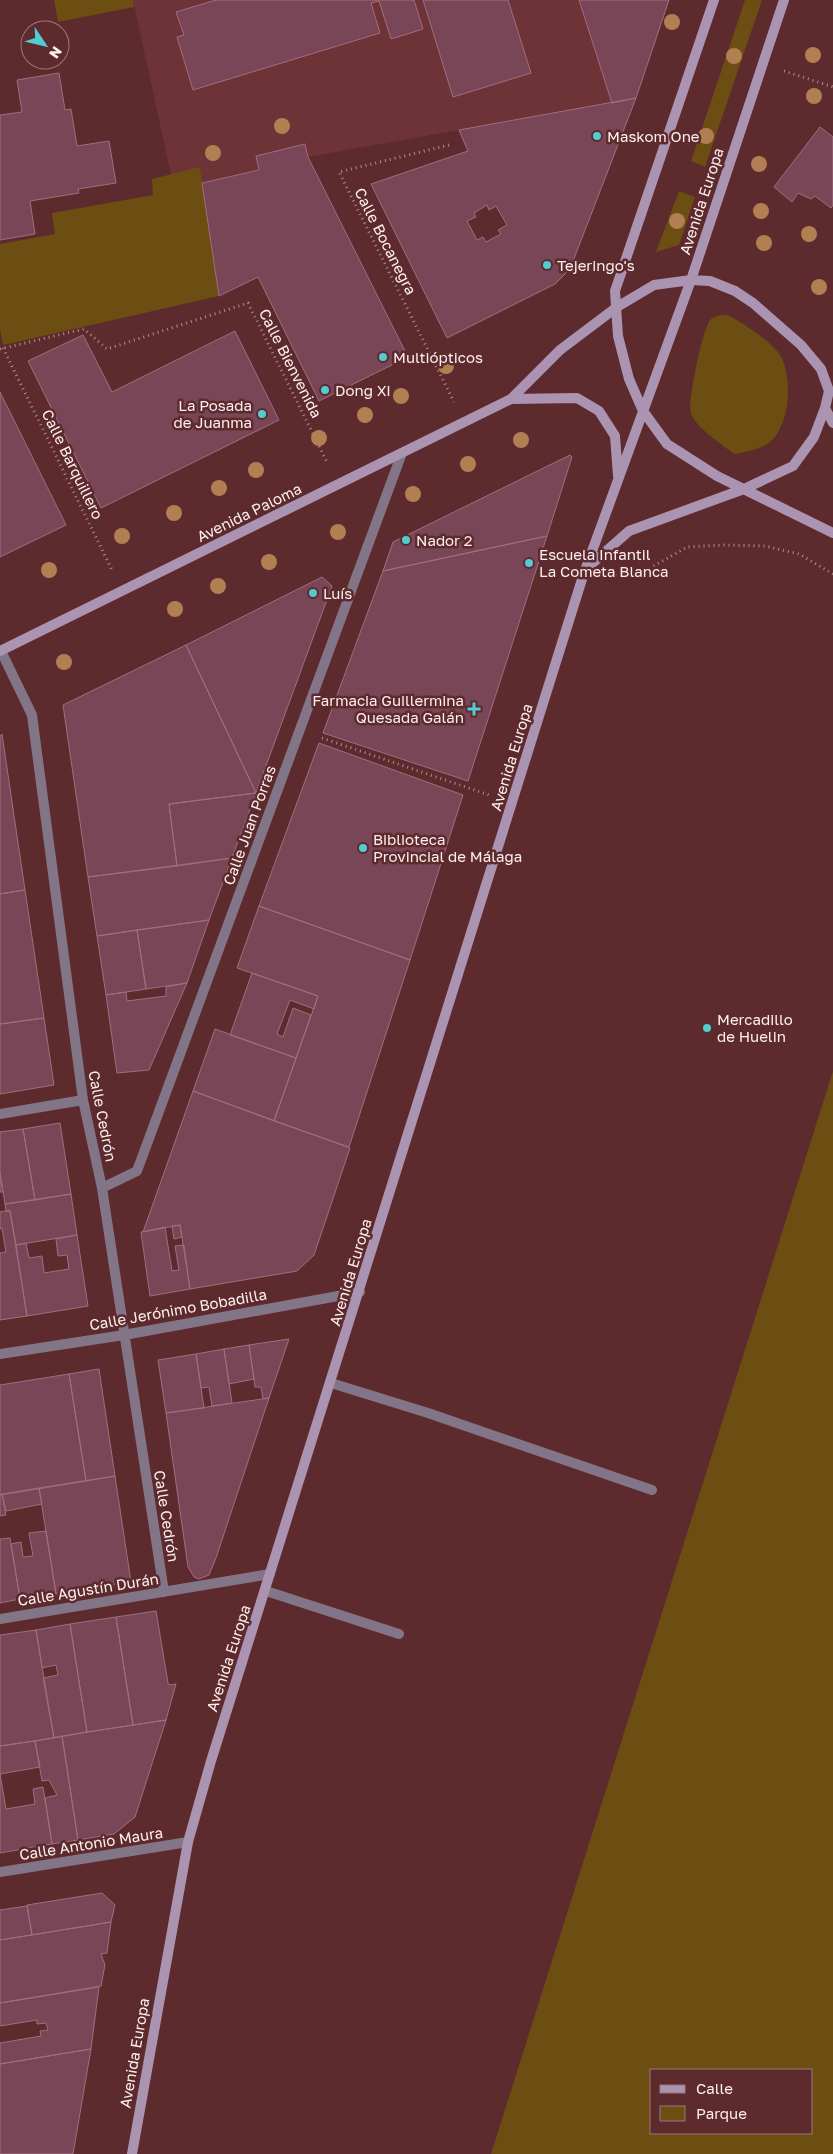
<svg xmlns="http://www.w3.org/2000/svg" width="833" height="2154" font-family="'Golos Text',sans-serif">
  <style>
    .built { fill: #6d3336 }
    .green { fill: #6c4d12; fill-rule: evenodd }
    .building { fill: #794657; stroke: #a46c7f; fill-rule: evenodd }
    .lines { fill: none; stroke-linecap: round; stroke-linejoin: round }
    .path { stroke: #ae8e8f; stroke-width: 3; stroke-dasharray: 1 4; stroke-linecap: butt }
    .lane { stroke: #837588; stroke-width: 10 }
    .street { stroke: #837588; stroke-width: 10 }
    .secondary { stroke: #ab94b2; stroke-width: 10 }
    .tree { fill: #b27f53 }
    .poi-dot { fill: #52ccd1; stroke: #5d2a2d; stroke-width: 2 }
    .labels { text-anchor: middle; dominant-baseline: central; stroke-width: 5; stroke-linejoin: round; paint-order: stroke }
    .poi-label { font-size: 15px; fill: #fdefef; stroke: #5d2a2d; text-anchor: start }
    .street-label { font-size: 15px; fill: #fdefef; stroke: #5d2a2d }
  </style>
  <rect width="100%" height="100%" fill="#5d2a2d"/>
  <path class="built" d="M133 0H579L612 103 308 157 305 144 256 156 259 170 202 183 200 168 171 175Z"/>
  <path class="green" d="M54 0H133L134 7 58 22Z
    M745 0H762L705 167 691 161Z
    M200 167 219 296 3 345 0 329V244L55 234 52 213 153 195 152 179Z
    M679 191 695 197 679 245 656 252Z
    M728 315C745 325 764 336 778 352 794 372 791 430 767 444 757 450 745 452 734 454 722 444 697 429 691 414 687 403 703 328 710 320 715 315 721 315 728 315Z
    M833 1071V2154H491ZM652 2070H812V2133H652Z"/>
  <path class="building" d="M216 0H414L423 29 391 39 379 1 371 3 380 33 193 90 177 37 184 35 176 12Z
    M423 0H508L531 73 453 97Z
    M579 0H669L636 98 612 103Z
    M59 73 65 110 71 109 77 146 109 141 116 183 78 189 79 193 30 201 35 234 0 240V115L22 112 17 80Z
    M636 98 570 269 555 284 447 338 371 184 468 151 459 130ZM487 205 489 210 496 206 507 225 498 230 501 234 486 242 483 237 477 240 467 221 476 217 474 213Z
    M820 127 833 137V205L831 208 815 196 811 199 798 193 792 202 774 187Z
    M305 144 308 157 408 357 319 401 258 277 219 296 202 183 259 170 256 156Z
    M235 331 279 420 101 508 28 361 83 335 112 392Z
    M0 392 66 525 0 557Z
    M570 455 572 457 547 536 383 571 393 542Z
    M547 536 468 781 323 733 383 571Z
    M322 577 332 586 256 793 186 645Z
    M186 645 256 793 169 804 177 866 88 877 63 705Z
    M2 734 25 890 0 894V736Z
    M319 743 463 795 410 960 259 906Z
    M256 793 232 858 177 866 169 804Z
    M232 858 209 920 97 936 88 877Z
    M25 890 44 1018 0 1024V894Z
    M259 906 410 960 349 1147 274 1121 318 996 237 968Z
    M209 920 187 983 146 989 137 930Z
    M137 930 146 989 106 995 97 936Z
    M252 973 318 996 314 1009 290 1000 277 1034 283 1037 293 1008 311 1015 296 1058 230 1035Z
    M187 983 149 1070 117 1073 106 995 126 992 127 1001 166 996V987Z
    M44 1018 54 1085 0 1094V1024Z
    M215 1029 296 1058 274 1121 193 1091Z
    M193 1091 350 1148 314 1255 297 1271 190 1289 180 1225 143 1232Z
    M60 1123 71 1194 35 1200 23 1129Z
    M23 1129 35 1200 5 1204 0 1173V1132Z
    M0 1173 3 1192H0Z
    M71 1194 77 1235 16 1245 10 1211H6L5 1204Z
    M6 1211H10L27 1316 0 1320V1253L6 1252 2 1228 0 1229V1212Z
    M180 1225 182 1237 174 1239 172 1226Z
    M165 1227 172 1271 179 1270 175 1246 184 1245 190 1289 150 1296 141 1232Z
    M77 1235 88 1306 27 1316 16 1245 26 1243 29 1258 42 1256 44 1273 69 1269 67 1255 58 1256 56 1239Z
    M289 1339 269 1398 263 1399 261 1387H255L249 1345Z
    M249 1345 254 1379 229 1384 224 1349Z
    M224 1349 232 1403 212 1406 209 1387 201 1388 196 1354Z
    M196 1354 204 1408 166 1413 158 1360Z
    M99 1369 115 1476 86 1481 69 1374Z
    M69 1374 86 1481 0 1495V1385Z
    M269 1398 216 1558 209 1575 199 1579 194 1577 188 1567 166 1413Z
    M115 1476 131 1582 56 1594 39 1488Z
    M39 1488 42 1504 6 1511 2 1494Z
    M2 1494 6 1515 0 1516V1495Z
    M46 1531 56 1594 20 1599 11 1544 21 1542 23 1557 33 1556 29 1533Z
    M10 1538 20 1599 0 1603V1539Z
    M156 1611 168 1683 169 1685 176 1684 166 1720 133 1725 116 1617Z
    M116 1617 133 1725 87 1732 70 1624Z
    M70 1624 87 1732 54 1738 43 1678 58 1675 56 1665 42 1668 36 1630Z
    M36 1630 54 1738 0 1746V1635Z
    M166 1720 135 1817 114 1834 78 1840 62 1736Z
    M62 1736 78 1840 52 1844 45 1798 57 1795 49 1780 42 1781 35 1741Z
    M35 1741 40 1767 0 1774 6 1809 35 1804 33 1789 43 1787 52 1844 0 1853V1746Z
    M102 1893 115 1905 111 1922 32 1935 27 1905Z
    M27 1906 32 1935 0 1940V1910Z
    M111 1922 107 1953 101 1954 105 1965 101 1986 0 2003V1940Z
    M99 1987 91 2049 0 2064V2043L41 2036 40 2031 48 2030 46 2023 37 2024V2020L0 2026V2003Z
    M91 2049 73 2154H0V2064Z"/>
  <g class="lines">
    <path class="path" d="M784 71 833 87
      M449 145 339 172 454 402
      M3 348 112 570
      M0 349 84 329 107 349 248 303 328 464
      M616 575H638L687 547 723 545 765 546 799 554 833 574
      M322 738 489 795"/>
    <path class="lane" d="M331 1383 428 1413 652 1490
      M266 1591 399 1634"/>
    <path class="street" d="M1 651 32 715 83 1100 102 1188 164 1592
      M0 1114 83 1100
      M102 1188 137 1171 402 453
      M0 1354 124 1335 360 1292
      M0 1619 270 1574
      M0 1872 188 1842"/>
    <path class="secondary" d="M714 0 615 291 618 336 629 379 643 411 667 444 717 476 833 533
      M511 399 577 398 599 411 615 436 618 476
      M825 408 833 423
      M0 651 511 399 560 350 617 307 654 285 691 280 710 281 735 291 753 303 801 345 821 369 829 391 825 408 814 437 793 466 744 489 629 531 587 568
      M132 2154 188 1842 211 1761 583 576 691 280 784 0"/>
  </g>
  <g class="tree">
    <circle cx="672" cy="22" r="8"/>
    <circle cx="813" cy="55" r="8"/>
    <circle cx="734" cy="56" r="8"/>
    <circle cx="814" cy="96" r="8"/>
    <circle cx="282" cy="126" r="8"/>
    <circle cx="706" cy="136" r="8"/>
    <circle cx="213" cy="153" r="8"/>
    <circle cx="759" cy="164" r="8"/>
    <circle cx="761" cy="211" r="8"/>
    <circle cx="677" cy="221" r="8"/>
    <circle cx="809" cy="234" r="8"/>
    <circle cx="764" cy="243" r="8"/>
    <circle cx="819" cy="287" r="8"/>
    <circle cx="446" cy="366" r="8"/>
    <circle cx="401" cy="396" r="8"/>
    <circle cx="365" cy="415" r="8"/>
    <circle cx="319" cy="438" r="8"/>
    <circle cx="521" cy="440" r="8"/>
    <circle cx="468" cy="464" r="8"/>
    <circle cx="256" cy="470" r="8"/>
    <circle cx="219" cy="488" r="8"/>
    <circle cx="413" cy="494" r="8"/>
    <circle cx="174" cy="513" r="8"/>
    <circle cx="338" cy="532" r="8"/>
    <circle cx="122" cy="536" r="8"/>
    <circle cx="269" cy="562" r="8"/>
    <circle cx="49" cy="570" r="8"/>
    <circle cx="218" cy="586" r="8"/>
    <circle cx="175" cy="609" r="8"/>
    <circle cx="64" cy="662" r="8"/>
  </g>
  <g class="poi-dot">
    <circle cx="597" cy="136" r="5"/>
    <circle cx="547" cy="265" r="5"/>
    <circle cx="383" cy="357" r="5"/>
    <circle cx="325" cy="390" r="5"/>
    <circle cx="262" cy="414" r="5"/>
    <circle cx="406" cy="540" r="5"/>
    <circle cx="529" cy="563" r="5"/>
    <circle cx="313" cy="593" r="5"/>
    <path d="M471.5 701.5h5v5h5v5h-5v5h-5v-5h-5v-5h5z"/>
    <circle cx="363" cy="848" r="5"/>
    <circle cx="707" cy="1028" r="5"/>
  </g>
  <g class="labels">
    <g class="poi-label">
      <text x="607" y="136">Maskom One</text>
      <text x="557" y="265">Tejeringo's</text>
      <text x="393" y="357">Multiópticos</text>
      <text x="335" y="390">Dong Xi</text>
      <text x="252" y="405" text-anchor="end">La Posada<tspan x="252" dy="17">de Juanma</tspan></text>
      <text x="416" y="540">Nador 2</text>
      <text x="539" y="554">Escuela Infantil<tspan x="539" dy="17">La Cometa Blanca</tspan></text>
      <text x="323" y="593">Luís</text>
      <text x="464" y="700" text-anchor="end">Farmacia Guillermina<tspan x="464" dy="17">Quesada Galán</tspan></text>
      <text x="373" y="839">Biblioteca<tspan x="373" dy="17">Provincial de Málaga</tspan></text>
      <text x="717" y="1019">Mercadillo<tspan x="717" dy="17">de Huelin</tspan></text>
    </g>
    <g class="street-label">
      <text transform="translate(701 201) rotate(-72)">Avenida Europa</text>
      <text transform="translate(386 241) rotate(63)">Calle Bocanegra</text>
      <text transform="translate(291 363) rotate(63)">Calle Bienvenida</text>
      <text transform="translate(73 464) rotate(64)">Calle Barquillero</text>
      <text transform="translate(249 512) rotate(-26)">Avenida Paloma</text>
      <text transform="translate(511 757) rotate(-73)">Avenida Europa</text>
      <text transform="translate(249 825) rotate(-70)">Calle Juan Porras</text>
      <text transform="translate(103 1116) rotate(79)">Calle Cedrón</text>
      <text transform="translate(350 1272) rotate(-73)">Avenida Europa</text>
      <text transform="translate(178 1309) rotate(-10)">Calle Jerónimo Bobadilla</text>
      <text transform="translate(167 1516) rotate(81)">Calle Cedrón</text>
      <text transform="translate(88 1589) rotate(-9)">Calle Agustín Durán</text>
      <text transform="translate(228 1658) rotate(-72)">Avenida Europa</text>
      <text transform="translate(91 1843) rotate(-9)">Calle Antonio Maura</text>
      <text transform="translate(134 2053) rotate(-80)">Avenida Europa</text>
    </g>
  </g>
  <rect x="650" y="2069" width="162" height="65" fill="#5d2a2d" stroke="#9d797b"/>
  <rect x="660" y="2085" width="25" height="8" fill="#ab94b2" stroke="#9d797b"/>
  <text x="696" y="2094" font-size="15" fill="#fdefef">Calle</text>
  <rect x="660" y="2106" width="25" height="15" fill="#6c4d12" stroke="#9d797b"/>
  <text x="696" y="2119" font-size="15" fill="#fdefef">Parque</text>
  <g transform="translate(45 45) rotate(125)"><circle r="24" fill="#5d2a2d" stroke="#9d797b"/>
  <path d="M0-4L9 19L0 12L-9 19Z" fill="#52ccd1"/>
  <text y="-8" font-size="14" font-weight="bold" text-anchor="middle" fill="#fdefef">N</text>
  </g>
</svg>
